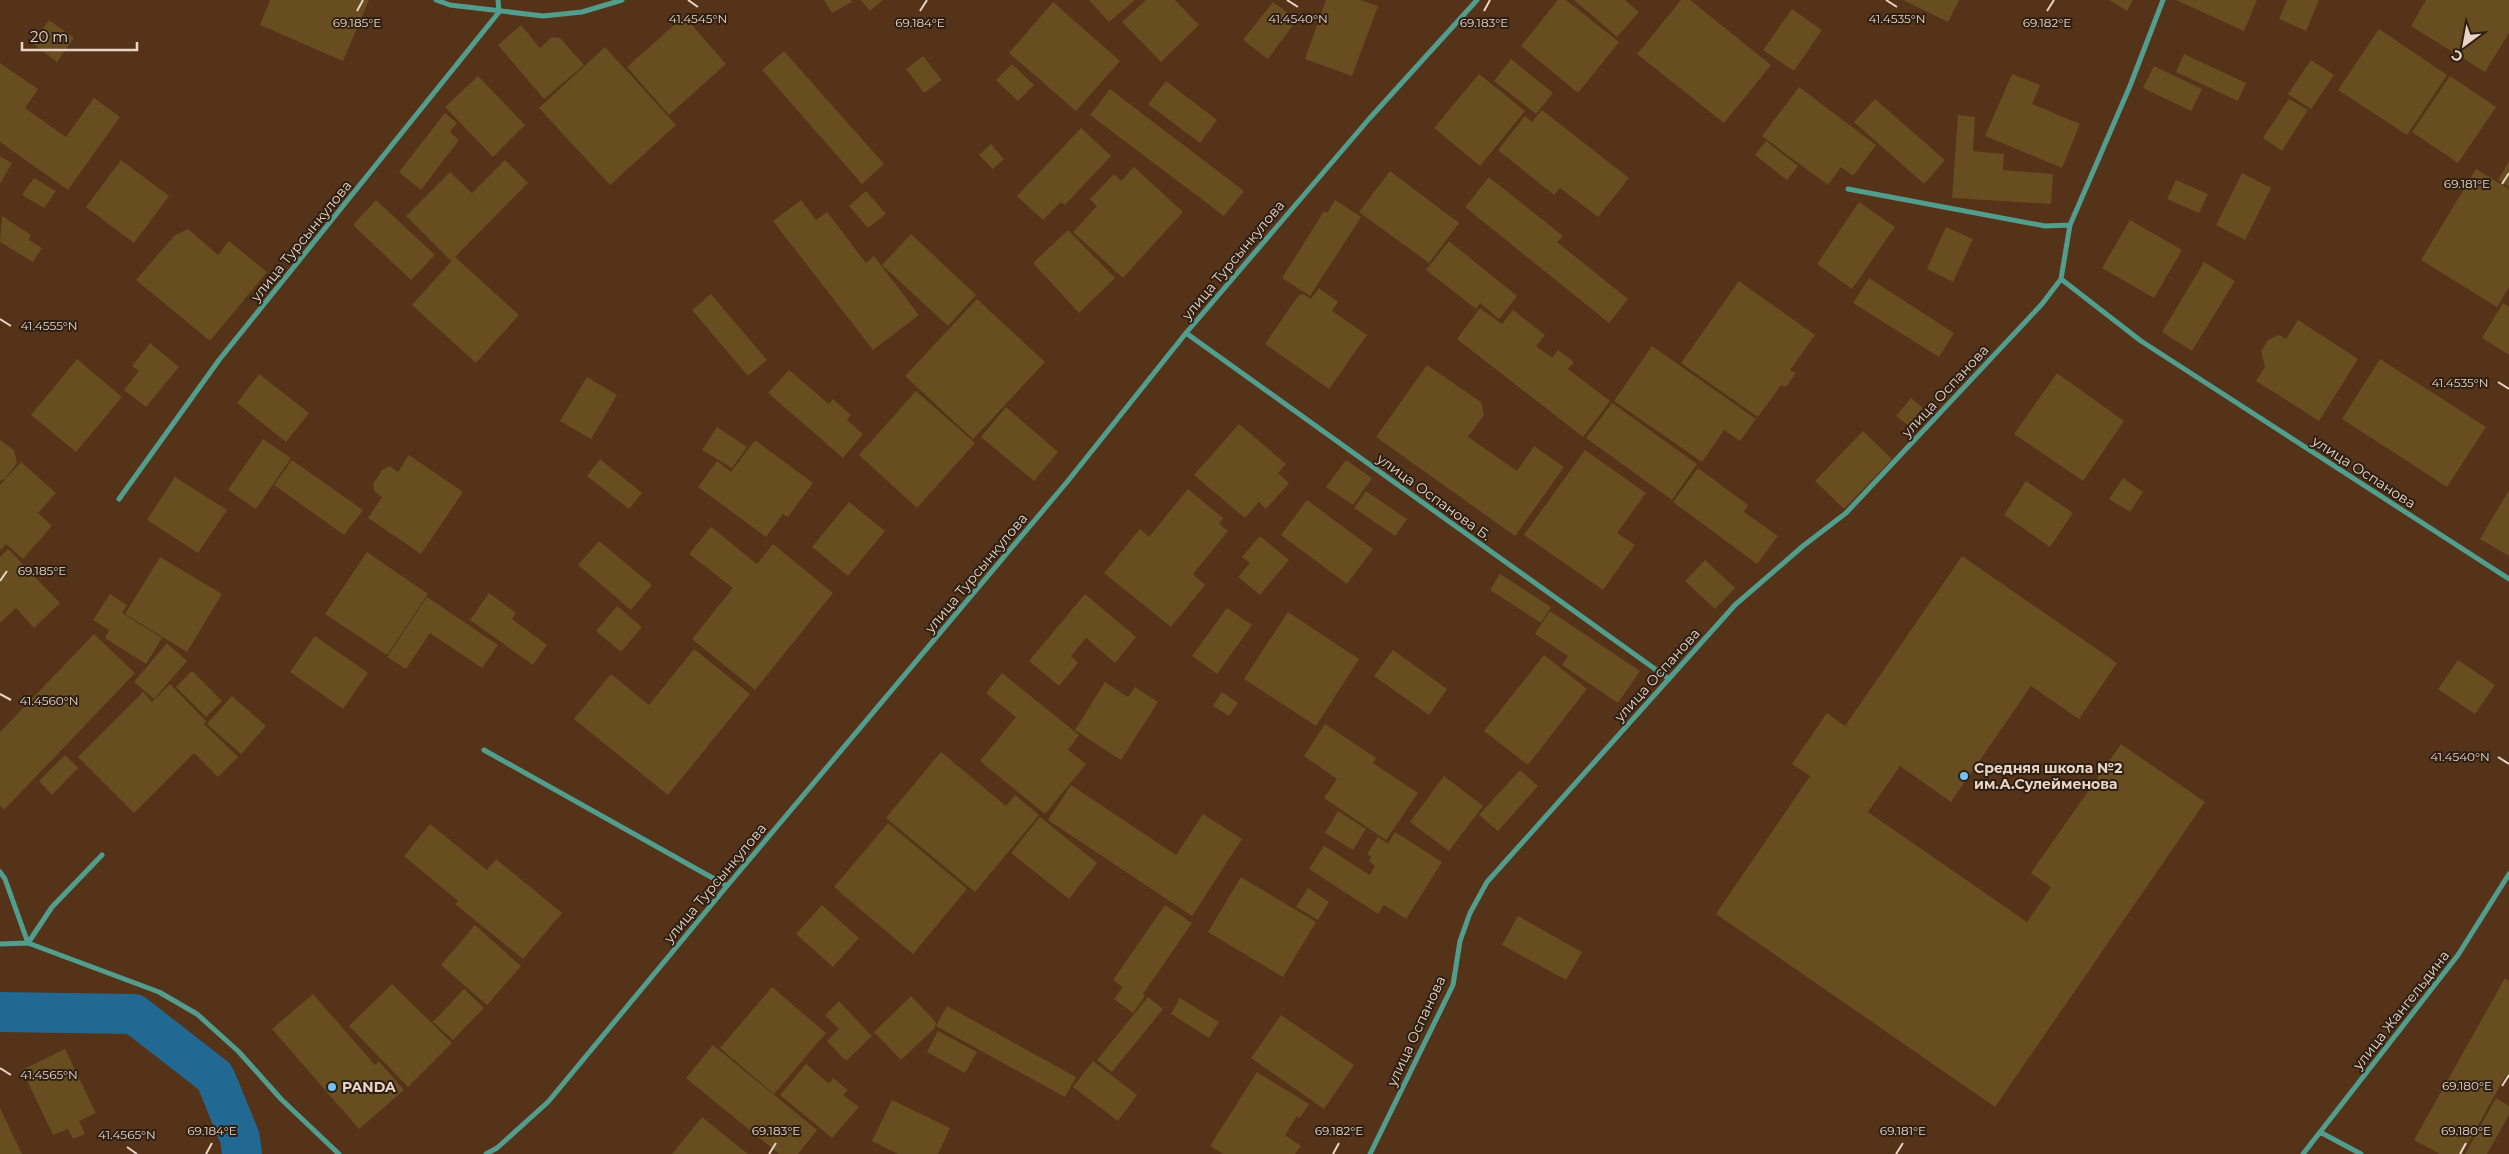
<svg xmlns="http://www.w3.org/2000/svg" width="2509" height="1154" font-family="Montserrat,sans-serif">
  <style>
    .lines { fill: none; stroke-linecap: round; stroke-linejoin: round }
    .canal { stroke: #216992; stroke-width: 40 }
    .building { fill: #674d1f }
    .minor { stroke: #519e8f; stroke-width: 5 }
    .ticks { fill: none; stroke: #e9d4c5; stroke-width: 2 }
    .poi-dot { fill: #72c1f5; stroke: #2e1f13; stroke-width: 2 }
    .labels { text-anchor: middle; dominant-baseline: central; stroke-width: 4; stroke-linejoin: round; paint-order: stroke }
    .street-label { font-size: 14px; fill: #e9d4c5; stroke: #2e1f13 }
    .poi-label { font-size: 14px; font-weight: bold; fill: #e9d4c5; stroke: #2e1f13; text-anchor: start }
    .ticks-label { font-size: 12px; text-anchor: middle; fill: #e9d4c5; stroke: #2e1f13; stroke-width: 4; stroke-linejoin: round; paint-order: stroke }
  </style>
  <rect width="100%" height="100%" fill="#543318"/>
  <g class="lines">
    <path class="canal" d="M0 1012 134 1014 215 1077 240 1138 242 1154"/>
  </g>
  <path class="building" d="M270 0H369L343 61 260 25Z
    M824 0H851L852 2 832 13Z
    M861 0H883L870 11Z
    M1089 0H1135L1109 22Z
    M1146 0H1175L1199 25 1161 62 1122 22Z
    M1326 0H1360L1378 6 1352 76 1305 59Z
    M1558 0H1566L1619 42 1578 93 1521 46Z
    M1574 0H1625L1639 12 1617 37Z
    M1681 0H1690L1771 65 1724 123 1637 54Z
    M1903 0H1959L1948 22Z
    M2109 0H2133L2127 11Z
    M2176 0H2257L2244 31Z
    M2287 0H2319L2306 31 2279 19Z
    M2426 0H2509V33L2485 72 2411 26Z
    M1053 2 1120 61 1076 111 1009 53Z
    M1273 2 1288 13 1293 25 1268 59 1243 40Z
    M1792 9 1822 30 1794 71 1763 50Z
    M684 16 726 64 669 115 627 67Z
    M49 20 74 38 57 62 32 43Z
    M521 25 540 48 552 37 560 38 584 65 544 99 498 45Z
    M2379 29 2447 75 2407 135 2338 90Z
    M605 47 676 125 610 185 539 108Z
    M784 51 884 164 862 184 762 70Z
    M2184 54 2246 83 2238 101 2176 72Z
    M923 56 942 80 924 93 906 69Z
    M1511 59 1553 93 1536 114 1494 81Z
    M2311 60 2334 75 2311 109 2288 94Z
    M0 63 38 89 19 117 25 108 66 137 94 98 120 117 68 190 0 142Z
    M1012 64 1034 85 1018 101 996 80Z
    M2154 66 2202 89 2191 111 2143 88Z
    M1479 74 1525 111 1480 166 1434 128Z
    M2012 74 2040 85 2032 104 2080 124 2062 168 1985 136Z
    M478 76 525 125 493 157 445 107Z
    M2450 76 2496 107 2458 163 2412 132Z
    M1166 81 1217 120 1200 143 1148 104Z
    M1799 87 1876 145 1853 176 1841 167 1828 185 1762 136Z
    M1110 89 1244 191 1224 216 1090 115Z
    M1875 99 1945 160 1924 184 1854 122Z
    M2289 99 2308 110 2282 151 2263 138Z
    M1542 110 1629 178 1598 217 1560 188 1554 195 1498 150 1525 116 1532 122Z
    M445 113 457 123 450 132 459 140 421 190 399 172Z
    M1958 115 1975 117 1973 151 2004 154 2003 170 2053 174 2051 204 1952 198Z
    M1081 128 1111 156 1065 205 1061 202 1043 220 1017 196Z
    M1766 141 1798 166 1787 180 1755 155Z
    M991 144 1004 159 993 169 979 155Z
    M0 156 12 163 0 184Z
    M121 160 169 196 134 243 86 207Z
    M505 160 528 183 451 261 406 216 450 172 472 193Z
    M2509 161V187L2498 180Z
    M1134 167 1183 212 1123 278 1073 232 1097 206 1090 199 1114 174 1121 181Z
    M2476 169 2509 189V287L2497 307 2421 260Z
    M1390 171 1459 223 1429 263 1359 212Z
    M2242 173 2271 188 2245 240 2216 225Z
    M1489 177 1563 236 1557 242 1628 299 1609 323 1465 207Z
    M34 178 56 191 44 208 22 195Z
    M2176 180 2208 194 2199 213 2167 199Z
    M866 191 886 214 868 228 849 206Z
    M376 200 435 255 411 280 353 225Z
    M801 200 816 220 827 212 866 263 874 256 919 315 873 350 773 221Z
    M1335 200 1361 217 1310 296 1282 278 1324 211 1327 213Z
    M1859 202 1895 227 1852 289 1817 264Z
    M2 216 31 235 29 240 42 248 33 262 0 242Z
    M2130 220 2182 250 2154 298 2102 268Z
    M1946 227 1973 239 1953 282 1927 269Z
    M188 229 218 255 229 241 267 272 210 341 136 280 174 236Z
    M1068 230 1115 278 1079 313 1033 263Z
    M911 234 976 295 948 326 882 265Z
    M1449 241 1517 296 1499 319 1480 303 1476 309 1426 270Z
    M455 257 519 315 476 363 412 305Z
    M2204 262 2235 281 2192 351 2162 332Z
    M1869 278 1954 333 1939 357 1853 303Z
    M1739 281 1815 335 1790 370 1796 373 1786 387 1781 385 1758 417 1681 363Z
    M1319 288 1338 302 1332 311 1367 335 1329 389 1265 344 1298 296 1303 294 1311 299Z
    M711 294 767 360 748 376 692 310Z
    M977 299 1045 362 973 439 905 376Z
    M2503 303 2509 307V355L2482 338Z
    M1480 308 1502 324 1513 310 1545 335 1536 346 1552 358 1558 350 1574 362 1568 369 1610 401 1583 437 1457 339Z
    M2298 320 2358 359 2319 421 2256 381 2265 367 2261 351 2268 340 2279 335 2286 339Z
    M150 343 179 367 146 407 124 390 139 371 132 366Z
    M1652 346 1756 419 1740 441 1724 430 1702 462 1614 401Z
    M77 359 122 397 76 452 31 415Z
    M2380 359 2486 427 2447 487 2342 419Z
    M1427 365 1481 402 1484 415 1468 437 1517 471 1534 446 1564 467 1515 536 1376 437Z
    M789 370 829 404 833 399 851 415 847 420 863 434 843 458 768 393Z
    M2057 373 2124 421 2083 481 2014 434Z
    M259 374 309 413 286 442 237 403Z
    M587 377 617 395 591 439 560 421Z
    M916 391 975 443 917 508 859 455Z
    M1911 398 1923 408 1909 426 1896 416Z
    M1612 403 1697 464 1672 500 1586 438Z
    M1006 407 1058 452 1034 481 981 437Z
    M1239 424 1286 464 1278 473 1289 483 1266 509 1259 502 1245 518 1194 475Z
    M717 427 747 447 732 468 702 450Z
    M1863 431 1892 459 1844 509 1815 481Z
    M263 439 291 458 256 509 228 490Z
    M0 440 14 450 17 463 5 479 0 481Z
    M755 440 813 483 788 517 783 514 766 537 698 487 717 461 731 472Z
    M1585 450 1646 493 1617 533 1635 545 1603 590 1524 535Z
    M409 455 463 492 421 554 368 518 382 497 374 491 373 484 382 470 390 466 398 472Z
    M600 459 642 493 629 509 587 476Z
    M292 460 363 510 344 535 274 485Z
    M1346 460 1372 478 1353 505 1326 487Z
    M21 462 56 493 38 513 52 526 23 559 6 544 0 550V485Z
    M1698 468 1748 505 1744 512 1778 536 1757 564 1673 502Z
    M175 477 227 510 198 553 147 520Z
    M2123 478 2143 492 2130 512 2109 499Z
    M2026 481 2073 513 2050 547 2004 515Z
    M1188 489 1223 518 1219 524 1228 531 1193 574 1205 585 1171 627 1104 573 1140 529 1149 537Z
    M2509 490V556L2480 539Z
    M1366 491 1407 519 1395 536 1354 508Z
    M1307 500 1373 549 1347 584 1281 535Z
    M849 502 885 531 848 576 812 547Z
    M711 527 757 564 773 544 833 593 755 690 692 639 733 588 689 554Z
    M1260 536 1289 560 1260 595 1238 577 1250 563 1242 557Z
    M599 541 652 585 631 610 578 565Z
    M8 549 60 603 34 628 16 608 0 623V557Z
    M367 552 428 594 387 655 325 614Z
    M1962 556 2117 663 2079 719 2031 686 1951 802 1900 766 1868 812 2027 922 2051 887 2031 873 2121 744 2205 802 1995 1107 1716 914 1810 776 1792 764 1827 713 1845 726Z
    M160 557 222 594 187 652 125 614Z
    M1705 560 1735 588 1715 609 1685 581Z
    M1500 574 1551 607 1541 623 1490 590Z
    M489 593 516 613 512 619 547 645 533 665 470 620Z
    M110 594 127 605 122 613 162 638 146 664 105 638 109 630 93 620Z
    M1085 594 1136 637 1115 663 1086 638 1071 656 1078 663 1059 686 1029 661Z
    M427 597 498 645 482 668 430 633 406 669 387 657Z
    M617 606 642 627 621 652 596 631Z
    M1227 608 1252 625 1217 674 1192 656Z
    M1550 611 1640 671 1618 703 1562 665 1568 656 1535 634Z
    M1288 612 1359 659 1316 726 1244 679Z
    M94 634 135 673 4 810 0 805V732Z
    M315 636 368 673 343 709 290 672Z
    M167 643 187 661 154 699 134 682Z
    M694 649 750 694 668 795 574 719 611 674 649 705Z
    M1393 650 1447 689 1429 715 1374 676Z
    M1544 655 1587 689 1528 765 1484 731Z
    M2458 660 2495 685 2475 714 2438 689Z
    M192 671 222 701 206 717 176 687Z
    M1002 673 1079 735 1068 750 1086 764 1045 814 980 761 1016 717 986 693Z
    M1105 682 1128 697 1135 687 1158 702 1121 760 1075 730Z
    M170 684 206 721 204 724 238 757 218 777 194 753 134 813 78 757 143 692 152 702Z
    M1222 692 1238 703 1229 716 1213 706Z
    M232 696 266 726 241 754 207 724Z
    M1325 724 1376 758 1373 763 1418 793 1386 840 1324 798 1337 779 1304 756Z
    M941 752 1006 806 1015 795 1039 815 975 892 886 818Z
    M65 755 78 768 52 795 39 781Z
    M1520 770 1538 786 1498 831 1479 815Z
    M1444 776 1483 806 1449 851 1410 822Z
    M1071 785 1176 855 1203 814 1242 839 1192 916 1048 820Z
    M1338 811 1366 829 1353 850 1325 833Z
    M1040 817 1097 863 1069 899 1011 853Z
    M888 823 967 889 913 954 834 887Z
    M430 824 487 870 496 859 562 913 523 959 455 904 458 901 404 856Z
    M1395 832 1442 862 1406 919 1384 905 1378 914 1309 869 1324 846 1370 875 1375 866 1369 861 1371 857 1367 854 1378 837 1388 844Z
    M1241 877 1316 922 1283 977 1208 932Z
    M1308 888 1329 902 1318 920 1296 907Z
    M822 905 859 938 833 967 796 934Z
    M1165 905 1192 923 1143 994 1145 996 1133 1013 1114 999 1123 987 1113 980Z
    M1518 916 1582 952 1566 980 1502 945Z
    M475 925 521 966 487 1005 441 965Z
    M2505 978 2509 981V1076L2506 1075 2462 1154H2440L2414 1140Z
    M392 984 452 1043 408 1087 349 1026Z
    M772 987 826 1033 774 1094 720 1048Z
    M464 989 484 1008 453 1040 433 1022Z
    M313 994 375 1065 379 1061 404 1090 359 1129 272 1029Z
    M911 996 936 1022 935 1028 901 1060 874 1032Z
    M1148 997 1163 1009 1112 1072 1097 1060Z
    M1180 998 1219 1022 1209 1038 1171 1014Z
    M839 1001 872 1036 846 1061 827 1041 839 1029 825 1015Z
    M947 1006 1076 1077 1065 1097 936 1026Z
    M1281 1015 1354 1065 1324 1109 1251 1058Z
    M938 1031 977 1052 965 1073 927 1052Z
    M713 1045 817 1130 798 1154H779L686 1078Z
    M65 1049 96 1113 79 1121 85 1134 73 1139 68 1129 53 1135 22 1070Z
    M1093 1061 1137 1095 1118 1121 1073 1087Z
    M806 1064 829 1084 833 1078 848 1090 843 1095 859 1107 832 1138 780 1095Z
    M1257 1072 1309 1104 1300 1118 1297 1116 1285 1135 1301 1146 1295 1154H1223L1210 1146Z
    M2496 1098 2509 1106V1115L2487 1154H2465Z
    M892 1100 950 1128 938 1154H898L872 1141Z
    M0 1108 22 1154H0Z
    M702 1117 748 1154H672Z"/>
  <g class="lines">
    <path class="minor" d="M436 0 450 5 543 16 582 12 622 0
      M1848 189 2045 226 2070 225
      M2061 279 2141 341 2509 579
      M1186 333 1669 679
      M119 499 219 360 499 12 498 0
      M484 750 727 886
      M0 872 5 879 28 943
      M28 943 52 907 102 855
      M0 944 28 943 159 992 197 1014 238 1051 281 1099 339 1154
      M2320 1132 2361 1154
      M486 1154 497 1148 548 1102 727 886 1067 482 1186 333 1369 119 1477 0
      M1370 1154 1453 985 1460 941 1470 913 1487 882 1735 605 1803 546 1846 513 2042 304 2061 279 2070 225 2130 86 2163 0
      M2303 1154 2458 955 2509 874"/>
  </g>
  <path class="ticks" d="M688 0 698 7M1287 0 1298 7M1886 0 1897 7M357 11 363 0M920 11 927 0M1484 11 1490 0M2047 11 2054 0M2502 184 2509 173M0 319 11 326M2498 382 2509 389M0 581 7 571M0 694 11 700M2498 757 2509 764M0 1068 11 1075M2502 1086 2509 1075M127 1147 137 1154M206 1154 212 1143M769 1154 776 1143M1333 1154 1339 1143M1896 1154 1903 1143M2460 1154 2466 1143"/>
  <g class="poi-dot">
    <circle cx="1964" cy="776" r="5"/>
    <circle cx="332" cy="1087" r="5"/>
  </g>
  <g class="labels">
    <g class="street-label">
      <text transform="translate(301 241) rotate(-51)">улица Турсынкулова</text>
      <text transform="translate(1233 260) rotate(-50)">улица Турсынкулова</text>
      <text transform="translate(1945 391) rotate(-47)">улица Оспанова</text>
      <text transform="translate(2364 472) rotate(33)">улица Оспанова</text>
      <text transform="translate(1434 497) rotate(36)">улица Оспанова Б.</text>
      <text transform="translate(976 573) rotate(-50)">улица Турсынкулова</text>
      <text transform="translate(1657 675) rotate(-48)">улица Оспанова</text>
      <text transform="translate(715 883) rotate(-50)">улица Турсынкулова</text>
      <text transform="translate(2401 1010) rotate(-52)">улица Жангельдина</text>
      <text transform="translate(1416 1031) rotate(-65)">улица Оспанова</text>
    </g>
    <g class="poi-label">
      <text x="1974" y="768">Средняя школа №2<tspan x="1974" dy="16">им.А.Сулейменова</tspan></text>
      <text x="342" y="1087">PANDA</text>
    </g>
  </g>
  <g class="ticks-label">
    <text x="1298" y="23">41.4540°N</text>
    <text x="698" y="23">41.4545°N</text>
    <text x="1897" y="23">41.4535°N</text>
    <text x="357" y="27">69.185°E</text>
    <text x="920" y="27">69.184°E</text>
    <text x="1484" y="27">69.183°E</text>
    <text x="2047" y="27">69.182°E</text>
    <text x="2467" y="188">69.181°E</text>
    <text x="49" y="330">41.4555°N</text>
    <text x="2460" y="387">41.4535°N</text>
    <text x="42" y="575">69.185°E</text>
    <text x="49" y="705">41.4560°N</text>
    <text x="2460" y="761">41.4540°N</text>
    <text x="49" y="1079">41.4565°N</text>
    <text x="2467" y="1090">69.180°E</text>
    <text x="212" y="1135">69.184°E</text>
    <text x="776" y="1135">69.183°E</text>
    <text x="1339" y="1135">69.182°E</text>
    <text x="1903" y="1135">69.181°E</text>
    <text x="2466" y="1135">69.180°E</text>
    <text x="127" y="1139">41.4565°N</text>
  </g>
  <g transform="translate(2464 45) rotate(212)" stroke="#2e1f13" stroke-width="4" paint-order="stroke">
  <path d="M0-4L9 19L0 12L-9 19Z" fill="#e9d4c5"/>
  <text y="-8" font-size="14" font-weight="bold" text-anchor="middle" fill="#e9d4c5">С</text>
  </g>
  <path d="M22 42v8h115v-8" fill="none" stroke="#e9d4c5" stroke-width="2.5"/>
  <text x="30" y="42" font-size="15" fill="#e9d4c5" stroke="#2e1f13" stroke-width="4" paint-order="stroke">20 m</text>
</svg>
